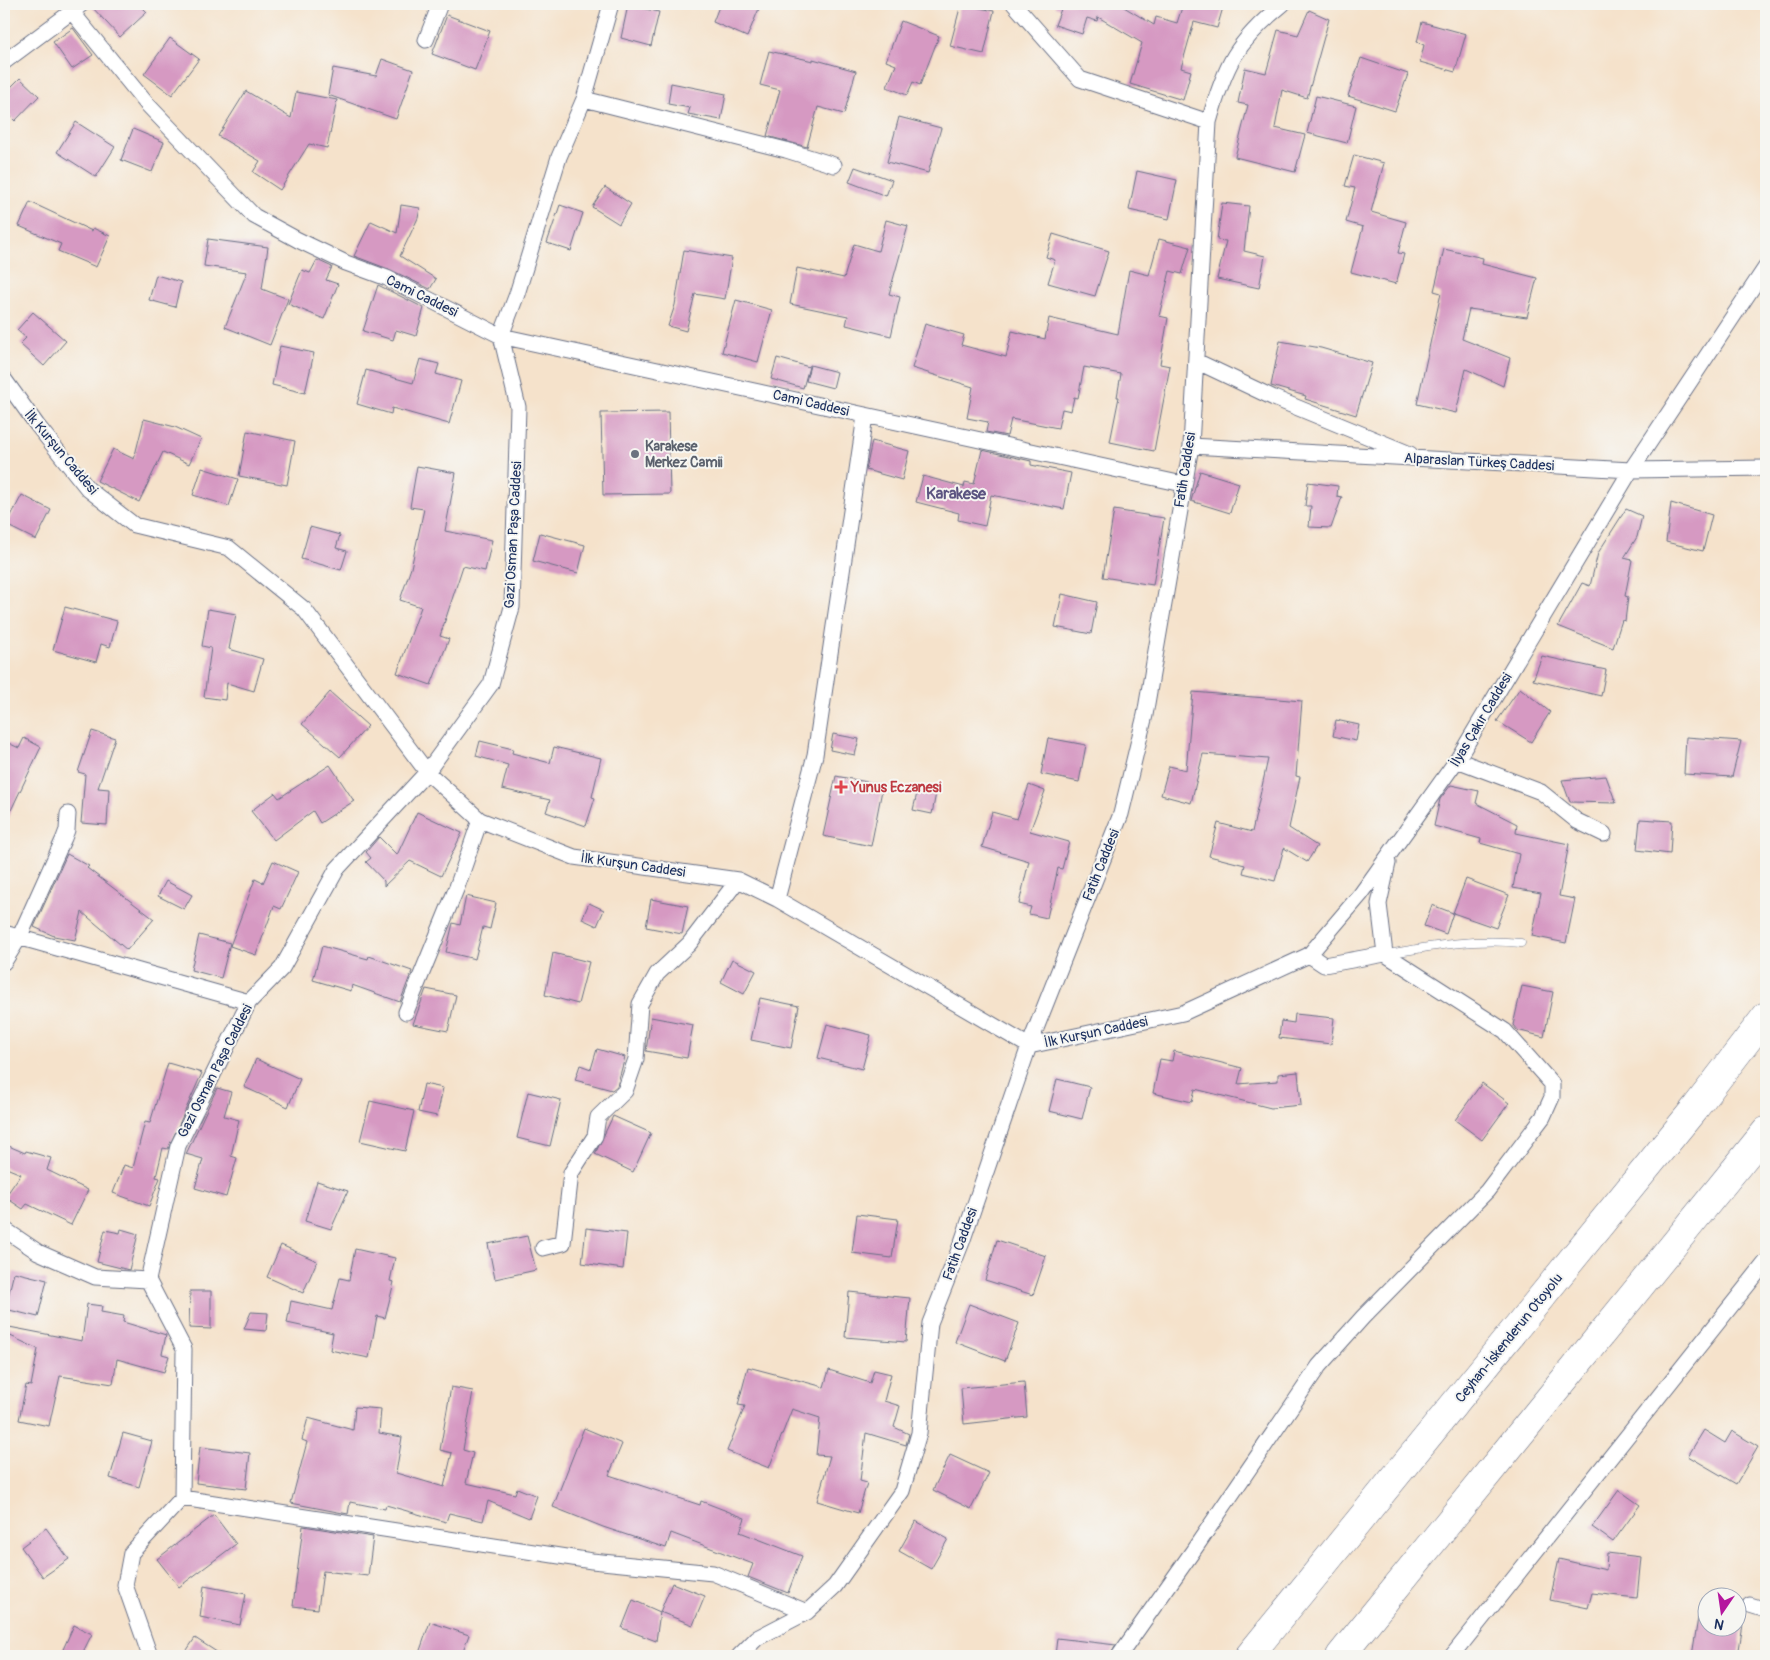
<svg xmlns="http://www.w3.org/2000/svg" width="1770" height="1660" font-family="Pangolin,sans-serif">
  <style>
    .building { fill: #d699c2 }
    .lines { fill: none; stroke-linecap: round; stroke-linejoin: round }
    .lane-casing { stroke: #676e84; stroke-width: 9 }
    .street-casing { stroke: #676e84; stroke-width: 17 }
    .highway-casing { stroke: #676e84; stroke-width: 29 }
    .lane { stroke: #fff; stroke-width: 8 }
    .street { stroke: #fff; stroke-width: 15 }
    .highway { stroke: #fff; stroke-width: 28 }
    .worship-dot { fill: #6b7280; stroke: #f6f6f2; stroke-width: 2 }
    .health-dot { fill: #e0444e; stroke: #f6f6f2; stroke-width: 2 }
    .labels { text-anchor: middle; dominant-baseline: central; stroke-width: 4; stroke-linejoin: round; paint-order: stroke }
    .street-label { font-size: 14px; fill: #1b2f5e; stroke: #f6f6f2 }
    .worship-label { font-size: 14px; font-weight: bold; fill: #5b616d; stroke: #f6f6f2; text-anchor: start }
    .health-label { font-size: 14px; font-weight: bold; fill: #be3a42; stroke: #f6f6f2; text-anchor: start }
    .quarter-label { font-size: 16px; font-weight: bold; fill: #5c5481; stroke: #f6f6f2 }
  </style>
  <rect width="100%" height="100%" fill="#f6f6f2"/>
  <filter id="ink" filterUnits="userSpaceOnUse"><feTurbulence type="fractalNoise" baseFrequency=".02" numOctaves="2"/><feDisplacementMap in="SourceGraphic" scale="10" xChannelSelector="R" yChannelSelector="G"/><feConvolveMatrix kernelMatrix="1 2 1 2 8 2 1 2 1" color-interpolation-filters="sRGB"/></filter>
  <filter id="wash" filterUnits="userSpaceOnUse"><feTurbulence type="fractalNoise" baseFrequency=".0096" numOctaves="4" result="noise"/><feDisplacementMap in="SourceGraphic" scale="20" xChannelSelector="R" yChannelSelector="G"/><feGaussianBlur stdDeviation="1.12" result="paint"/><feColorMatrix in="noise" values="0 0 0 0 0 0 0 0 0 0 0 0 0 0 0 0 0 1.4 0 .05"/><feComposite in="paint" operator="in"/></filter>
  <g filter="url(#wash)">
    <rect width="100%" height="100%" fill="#f5e2cb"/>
    <g id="blocks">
      <path class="building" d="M91 4H139L147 12 120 37 91 6Z
        M720 4H761L747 37 713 22Z
        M961 4 994 11 984 54 950 46Z
        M1055 4H1119L1154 25 1156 17 1177 23 1183 4H1224L1217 28 1194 22 1181 68 1191 71 1183 100 1130 84 1142 43 1098 17 1097 21 1087 18 1082 34 1055 25 1061 9 1055 7Z
        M628 5 659 12 651 46 621 38Z
        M1309 10 1329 19 1307 98 1282 90 1275 128 1305 135 1295 172 1235 157 1248 105 1238 103 1245 68 1266 73 1278 30 1298 35Z
        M447 15 490 31 475 70 432 54Z
        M901 21 939 36 920 85 913 82 907 95 887 87 896 65 886 61Z
        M1422 22 1466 34 1455 72 1420 62 1424 45 1417 42Z
        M73 28 93 55 72 69 53 42Z
        M170 38 199 59 172 95 144 74Z
        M769 51 813 61V59L856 71 844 114 818 107 807 147 767 136 780 90 760 85Z
        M1361 58 1408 74 1395 111 1348 96Z
        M382 59 413 70 396 119 328 95 333 68 376 76Z
        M20 78 39 96 15 121 4 110V94Z
        M671 83 726 94 721 120 688 114 690 108 668 104Z
        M246 91 291 118 296 92 337 100 327 148 309 144 280 190 253 172 260 161 218 136Z
        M1316 96 1356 106 1347 143 1307 133Z
        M899 117 941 128 928 173 887 162Z
        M76 122 115 147 96 177 57 152Z
        M133 129 164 142 152 172 121 160Z
        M1354 155 1384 163 1371 212 1406 222 1398 253 1404 254 1396 284 1351 272 1363 227 1346 222 1355 188 1345 186Z
        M855 167 892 180 886 196 849 182Z
        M1137 171 1177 180 1169 219 1129 210Z
        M605 187 631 204 619 224 592 207Z
        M30 202 92 231 93 228 110 236 96 267 58 251 61 244 19 226Z
        M1222 203 1249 206 1244 251 1265 256 1259 288 1217 279 1226 241 1217 240Z
        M401 205 420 208 418 218 400 256 436 279 430 289 391 270 354 256 371 221 397 233Z
        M560 205 583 213 571 251 547 243Z
        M886 220 908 226 889 294 900 297 891 336 846 325 848 316 790 304 797 268 844 278 854 244 878 251Z
        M1053 234 1109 251 1095 296 1048 283 1055 260 1046 257Z
        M208 239 268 247 262 289 288 299 270 345 225 327 247 272 204 266Z
        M1159 239 1190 247 1182 274 1170 271 1159 316 1168 318 1160 364 1170 366 1154 451 1110 442 1119 397H1117L1121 374 1084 367 1078 398 1074 397 1071 411 1062 409 1058 428 1011 419 1007 436 986 432 988 422 967 418 973 387 912 368 925 324 964 335 961 345 1006 357 1012 331 1045 339 1049 318 1118 334 1129 270 1149 275Z
        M1444 249 1483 258 1482 264 1537 278 1527 317 1469 309 1462 339 1510 358 1503 386 1466 369 1456 413 1417 404 1441 293 1434 291Z
        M684 250 732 258 725 299 695 294 686 331 668 326 675 305Z
        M317 260 332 267 326 280 338 284 324 319 288 304 302 270 310 273Z
        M156 275 181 282 175 307 149 300Z
        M378 285 424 308 416 336 396 330 393 340 363 331Z
        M736 300 772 310 758 362 722 352Z
        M33 312 66 341 44 366 20 344 26 338 17 330Z
        M1280 341 1321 348 1372 363 1356 415 1305 399 1306 396 1271 386Z
        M280 346 314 353 305 393 272 385Z
        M777 358 809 367 803 388 771 379Z
        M420 359 439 364 436 374 461 381 449 424 392 408 391 414 357 404 366 370 413 383Z
        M810 365 837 372 833 388 806 381Z
        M668 412 670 494 603 495 601 413Z
        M144 419 175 427 201 439 189 464 163 452 139 502 97 481 113 449 134 459Z
        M247 431 295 441 287 485 239 476Z
        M872 441 909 451 902 480 866 470Z
        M982 450 1031 461V465L1071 473 1064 509 991 495 985 526 958 520 959 513 916 502 923 476 964 487 965 482 974 484Z
        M417 466 456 473 445 531 492 540 485 571 463 566 440 636 449 639 431 685 397 673 421 607 400 600 411 568 424 509 410 507Z
        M202 468 238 479 229 506 193 495Z
        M1200 471 1239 483 1230 513 1191 501Z
        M1308 482 1338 486 1337 496 1342 497 1331 528 1309 527 1311 506H1305Z
        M22 495 51 510 36 540 6 525Z
        M1671 503 1712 515 1703 551 1666 542Z
        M1626 509 1642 516 1637 537 1624 558 1632 560 1625 596 1628 597 1625 621 1622 620 1613 648 1558 626 1582 583 1590 586 1598 553Z
        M1114 510 1164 518 1153 585 1103 577Z
        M310 527 340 535 336 548 347 551 341 570 301 559Z
        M540 533 585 545 578 573 533 561Z
        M1062 594 1097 602 1091 634 1055 627Z
        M65 607 117 621 110 647 101 644 96 662 53 650Z
        M208 609 236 614 229 649 263 659 254 691 227 683 225 700 204 697 211 648 202 646Z
        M1542 656 1606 670 1601 696 1533 680Z
        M1520 688 1550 712 1531 742 1497 721Z
        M330 692 368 726 340 757 302 724Z
        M1193 692 1302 701 1296 776 1300 777 1289 828 1317 846 1307 862 1284 848 1275 881 1243 873 1245 865 1209 856 1218 823 1252 832 1268 759 1203 754 1191 803 1161 795 1169 766 1186 770Z
        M1336 720 1359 725 1356 741 1333 736Z
        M92 731 115 738 98 788 109 789 107 825 81 823 85 774 78 772Z
        M833 734 859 739 855 755 830 750Z
        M1686 737 1741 741 1732 777 1684 774Z
        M24 738 41 747 4 825V741L19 748Z
        M1048 738 1086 745 1079 782 1041 774Z
        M480 741 513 749 512 753 550 763 554 747 601 758 592 797 595 798 586 826 546 812 550 800 502 789 508 765 476 756Z
        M330 765 354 801 320 823 313 811 274 840 251 811 275 793 279 798Z
        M836 776 883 785 871 846 823 836Z
        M1606 776 1616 803 1570 802 1562 780Z
        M1029 785 1045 791 1030 831 1069 842 1062 869 1058 868 1047 918 1029 914 1031 907 1019 904 1029 861 982 847 992 812 1017 819Z
        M1451 785 1479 791 1476 803 1517 824 1516 833 1569 844 1559 896 1575 899 1566 943 1532 936 1541 893 1513 888 1519 854 1480 843 1481 839 1434 826 1440 799Z
        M918 789 936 793 932 814 913 810Z
        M417 812 462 833 441 876 410 861 384 886V881L366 862 371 858 366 852 379 837 397 855Z
        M1640 819 1672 821 1670 854 1637 850Z
        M67 854 89 866 87 868 154 919 127 950 82 912 75 940 54 936 34 927Z
        M273 861 298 872 281 909 274 906 256 955 230 946 255 879 263 883Z
        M1466 879 1509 895 1496 928 1453 913Z
        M166 881 192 895 184 909 158 896Z
        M466 896 496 903 490 929 483 927 475 959 446 952 453 923 460 925Z
        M651 899 688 906 682 934 646 927Z
        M589 903 604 910 597 926 582 919Z
        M1432 905 1453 913 1446 934 1424 926Z
        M199 935 230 943 221 978 191 970Z
        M322 946 368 959 369 956 412 971 400 1002 352 985 351 991 313 980Z
        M553 953 589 962 578 1004 545 995Z
        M732 959 756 971 744 994 721 982Z
        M1522 986 1553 992 1544 1037 1517 1030 1513 1025Z
        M426 989 456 995 448 1031 413 1024Z
        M760 998 799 1006 791 1048 751 1040Z
        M1295 1014 1334 1018 1331 1044 1279 1038 1281 1021 1294 1023Z
        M651 1017 693 1025 687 1058 646 1051Z
        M827 1024 871 1035 862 1069 818 1058Z
        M597 1049 625 1057 617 1086 612 1090 575 1080 580 1065 591 1069Z
        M1174 1051 1242 1068 1238 1084 1278 1081V1074L1298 1072 1301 1105 1271 1108 1195 1089 1192 1102 1153 1093 1160 1059 1172 1061Z
        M256 1059 300 1079 288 1107 244 1087Z
        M168 1063 202 1073 168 1149 163 1148 156 1177 160 1178 149 1206 113 1193 124 1165 133 1168 145 1122 150 1123Z
        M1057 1079 1090 1087 1082 1119 1049 1111Z
        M1482 1083 1509 1103 1482 1140 1455 1120Z
        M424 1084 443 1088 437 1116 418 1112Z
        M217 1088 231 1092 224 1116 239 1120 231 1156 237 1158 226 1197 195 1188 203 1159 186 1154Z
        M528 1092 561 1100 550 1146 517 1138Z
        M370 1101 414 1111 405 1151 360 1141Z
        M613 1116 651 1133 633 1172 595 1154Z
        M4 1144 25 1153 26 1151 51 1158 47 1170 88 1190 71 1225 27 1204 23 1209 5 1197 21 1174 4 1167Z
        M317 1181 348 1191 331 1229 305 1221Z
        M857 1214 898 1219 892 1258 852 1253Z
        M586 1228 627 1233 623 1269 582 1263Z
        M121 1229 138 1234 129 1270 97 1262 105 1230 120 1233Z
        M527 1236 536 1270 495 1279 488 1244Z
        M997 1240 1046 1256 1033 1295 985 1280Z
        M281 1245 317 1261 303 1293 267 1277Z
        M355 1249 395 1258 390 1281 394 1282 385 1318 377 1316 369 1358 330 1350 333 1333 287 1323 291 1301 332 1310 340 1278 349 1280Z
        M14 1272 47 1280 38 1317 5 1309Z
        M190 1291H211V1329L189 1328Z
        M849 1292 910 1298 906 1342 845 1337Z
        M87 1304 102 1306 101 1312 124 1316 123 1322 166 1335 162 1354 169 1356 164 1372 117 1359 113 1384 60 1376 49 1426 19 1420 26 1385 31 1386 38 1349 4 1333V1326L82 1341Z
        M969 1304 1019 1323 1005 1361 955 1342Z
        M251 1312 268 1313 266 1331 244 1329Z
        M748 1367 824 1387 829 1370 870 1383 874 1370 891 1374 884 1401 900 1406 894 1427 909 1434 906 1445 866 1433 860 1481 867 1483 858 1513 817 1501 830 1456 816 1455 820 1418 792 1409 769 1468 727 1451 745 1406 738 1405Z
        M1024 1382 1027 1417 964 1424 961 1388Z
        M451 1387 473 1391 463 1450 473 1453 466 1483 515 1494 517 1488 537 1496 529 1518 488 1501 483 1521 449 1513 446 1522 386 1505 385 1509 350 1502 348 1514 291 1503 307 1442 302 1440 308 1418 353 1430 355 1407 381 1409 379 1433 402 1437 396 1473 444 1487 452 1453 440 1450Z
        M584 1428 622 1444 609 1475 700 1505 701 1501 745 1518 740 1532 802 1556 788 1593 748 1577 753 1564 671 1533 666 1548 603 1527 553 1507Z
        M1704 1430 1725 1443 1732 1431 1758 1447 1736 1484 1688 1456Z
        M123 1433 152 1441 139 1487 110 1478Z
        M200 1447 250 1453 246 1489 196 1483Z
        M950 1455 989 1473 971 1509 933 1490Z
        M1619 1490 1640 1505 1613 1542 1592 1527Z
        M214 1515 236 1544 179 1587 157 1559Z
        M916 1521 948 1539 931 1569 899 1551Z
        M303 1526 373 1537 368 1576 323 1571 318 1609 293 1606Z
        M46 1528 69 1559 43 1577 21 1547Z
        M1607 1553 1641 1557 1637 1598 1592 1593 1588 1608 1550 1600 1559 1559 1606 1570Z
        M672 1583 705 1596 693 1625 660 1612Z
        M204 1586 246 1594 240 1625 200 1617Z
        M633 1600 660 1612 656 1641 622 1628Z
        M1698 1618 1708 1619V1628H1738V1624H1743L1738 1656H1692Z
        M430 1622 469 1635 461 1656H418Z
        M74 1625 92 1634 81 1656H60Z
        M195 1638 223 1656H183Z
        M1057 1638 1116 1645 1110 1656H1055Z"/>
    </g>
  </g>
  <g filter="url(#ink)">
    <use href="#blocks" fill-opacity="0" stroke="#676e84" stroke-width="1"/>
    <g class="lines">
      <defs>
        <path id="lane" d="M1387 954C1432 946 1475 938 1521 943"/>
        <path id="street" d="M1014 4 1080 79 1209 122
          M72 12 146 103 254 216 298 240 346 263 387 278 501 336 1183 484
          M426 40 440 4
          M4 62 82 4
          M584 99 786 150 834 165
          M1196 361 1274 398 1410 454
          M4 379 37 425 88 489 134 525 229 548 304 609 427 772 480 820 574 857 738 880 777 899 1029 1046 1183 1013 1309 955 1361 894 1457 760 1631 470 1766 267
          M1191 446 1631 470 1766 468
          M1457 760 1541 792 1577 821 1604 834
          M777 899 815 755 865 416
          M4 933 249 1002
          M1385 954 1379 904 1388 863
          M4 962 19 938 64 838 67 830 68 814
          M406 1012 457 887 480 820
          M4 1229 38 1252 95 1277 148 1280
          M543 1248 563 1243 571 1173 595 1136 598 1117 625 1091 636 1059 640 1004 657 974 689 944 738 880
          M148 1280 178 1146 249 1002 282 968 337 869 427 772 491 684 512 607 518 407 501 336 517 294 559 157 584 99 611 4
          M148 1280 184 1349 182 1498 131 1553 125 1585 150 1656
          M182 1498 592 1561 713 1573 807 1612
          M1750 1605 1766 1610
          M739 1656 757 1638 807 1612 835 1586 902 1491 919 1433 930 1323 962 1242 1029 1046 1121 814 1145 715 1191 446 1209 122C1225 65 1236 42 1283 4
          M1119 1656 1193 1551 1319 1366 1363 1317 1487 1191 1543 1117 1552 1097V1084L1505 1031 1385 954 1324 965 1309 955
          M1452 1656 1766 1262"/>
        <path id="highway" d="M1249 1656 1696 1107 1766 1016
          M1340 1656 1766 1131"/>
      </defs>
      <use href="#lane" class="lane-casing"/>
      <use href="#street" class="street-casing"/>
      <use href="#highway" class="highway-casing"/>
      <use href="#lane" class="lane"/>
      <use href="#street" class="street"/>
      <use href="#highway" class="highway"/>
    </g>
  </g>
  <circle class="worship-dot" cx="635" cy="454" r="5"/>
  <path class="health-dot" d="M838.5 779.5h5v5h5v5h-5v5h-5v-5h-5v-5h5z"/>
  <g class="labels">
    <g class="street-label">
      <text transform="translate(422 296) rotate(26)">Cami Caddesi</text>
      <text transform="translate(811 403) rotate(13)">Cami Caddesi</text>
      <text transform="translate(61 452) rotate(50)">İlk Kurşun Caddesi</text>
      <text transform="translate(1479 462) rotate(3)">Alparaslan Türkeş Caddesi</text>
      <text transform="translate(1185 470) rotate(-81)">Fatih Caddesi</text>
      <text transform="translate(513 535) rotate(-87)">Gazi Osman Paşa Caddesi</text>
      <text transform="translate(1481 720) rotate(-59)">İlyas Çakır Caddesi</text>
      <text transform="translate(633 865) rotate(8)">İlk Kurşun Caddesi</text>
      <text transform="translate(1101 865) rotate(-68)">Fatih Caddesi</text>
      <text transform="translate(1096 1032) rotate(-12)">İlk Kurşun Caddesi</text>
      <text transform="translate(215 1071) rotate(-63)">Gazi Osman Paşa Caddesi</text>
      <text transform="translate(960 1244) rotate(-70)">Fatih Caddesi</text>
      <text transform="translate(1509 1338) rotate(-51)">Ceyhan-İskenderun Otoyolu</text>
    </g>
    <g class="worship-label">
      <text x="645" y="446">Karakese<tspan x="645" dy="16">Merkez Camii</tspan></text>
    </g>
    <g class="health-label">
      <text x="851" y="787">Yunus Eczanesi</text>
    </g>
    <g class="quarter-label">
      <text x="956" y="494">Karakese</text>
    </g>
  </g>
  <rect width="1770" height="1660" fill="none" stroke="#f6f6f2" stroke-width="20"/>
  <g transform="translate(1722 1612) rotate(193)"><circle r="24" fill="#f6f6f2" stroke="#9ea6b7"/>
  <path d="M0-4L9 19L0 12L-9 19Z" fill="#b5179e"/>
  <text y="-8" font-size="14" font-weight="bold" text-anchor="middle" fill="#1b2f5e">N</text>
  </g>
</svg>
